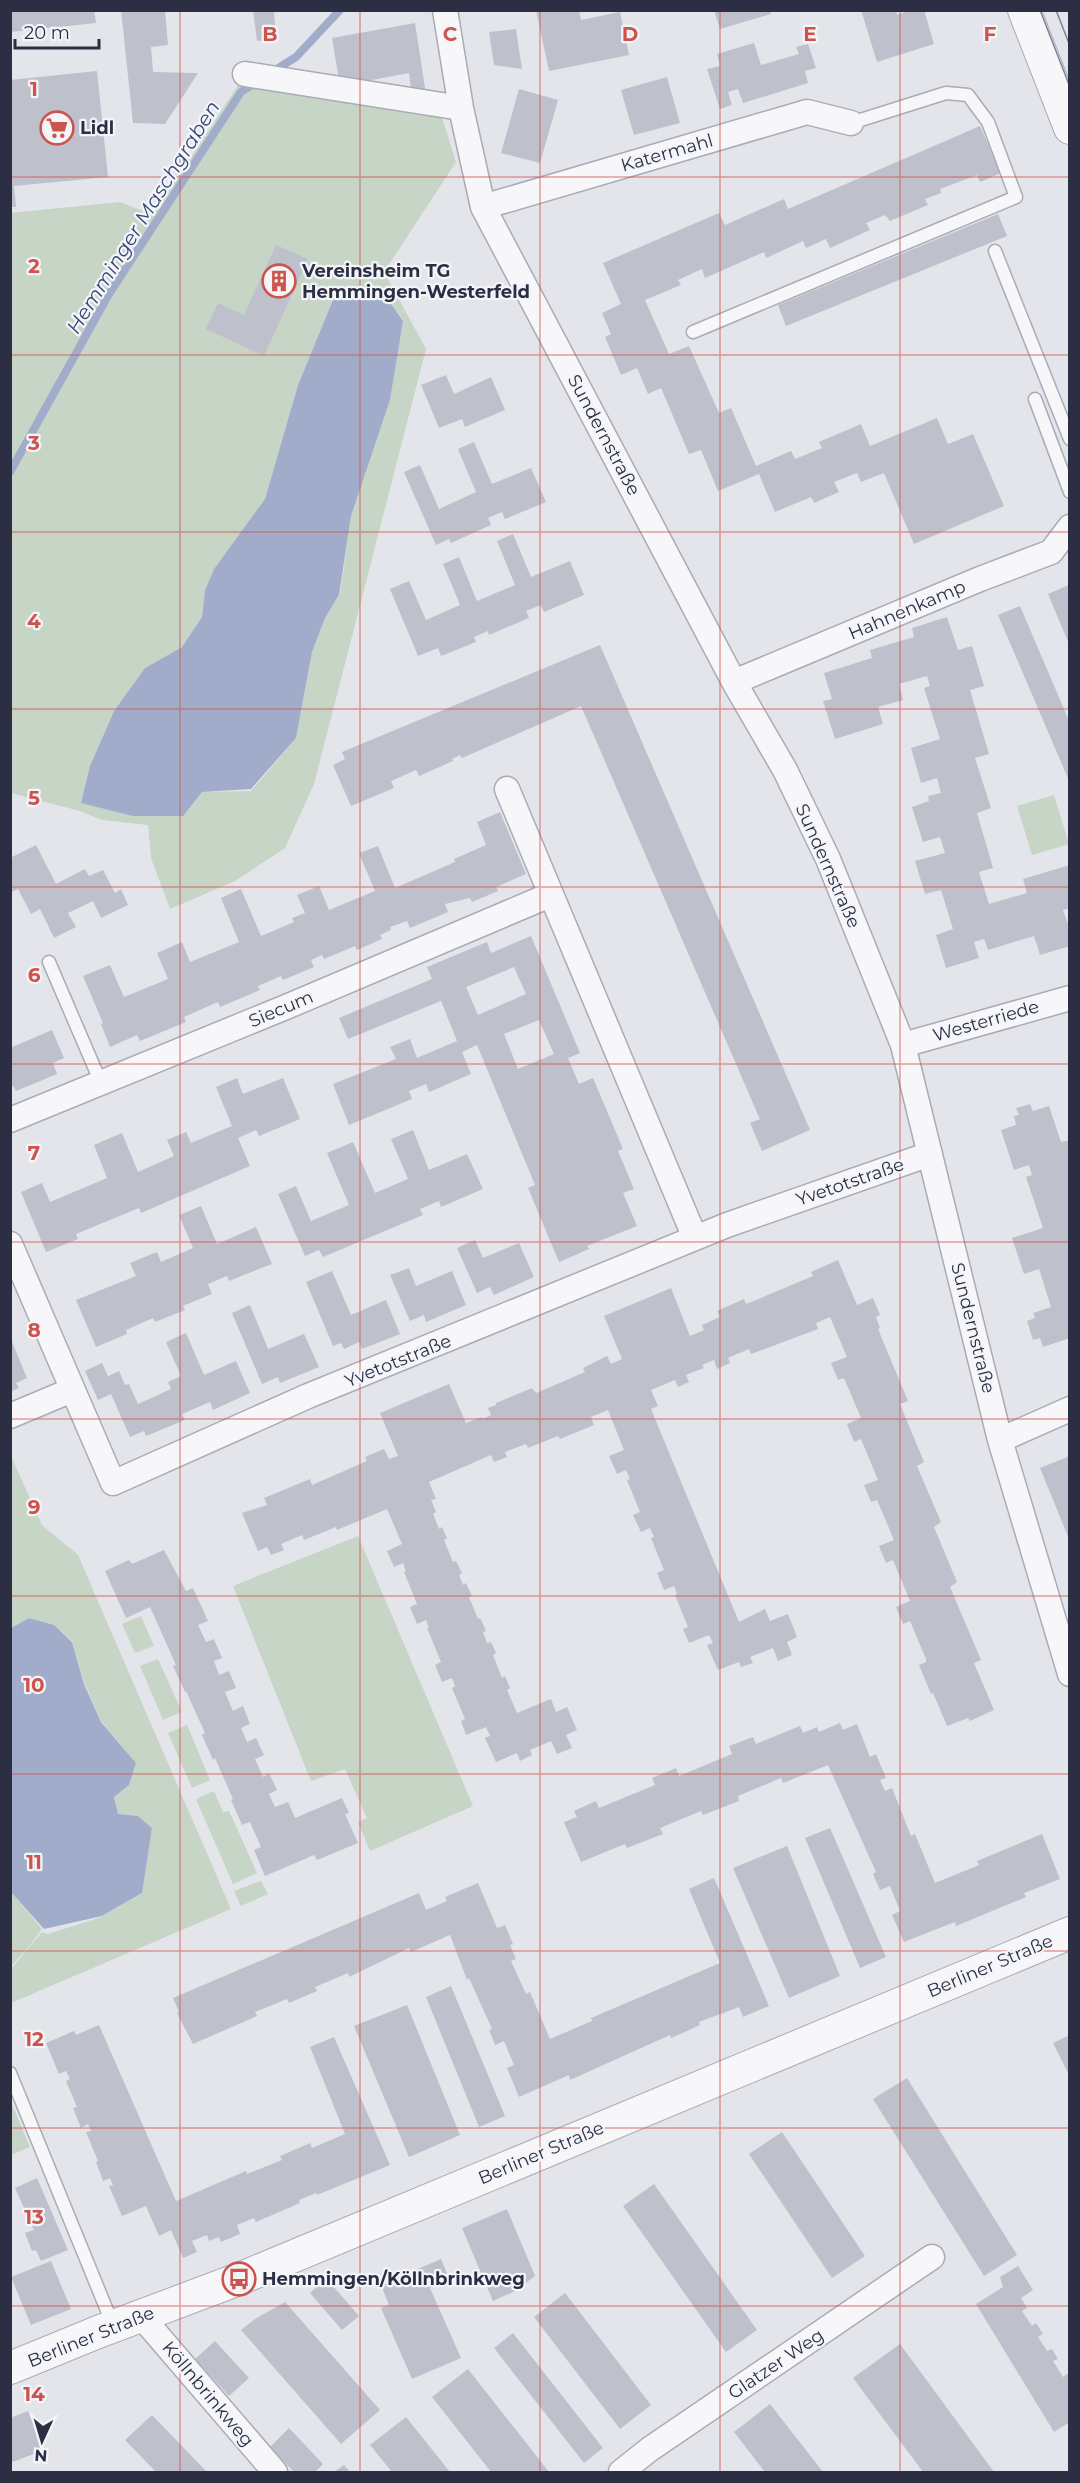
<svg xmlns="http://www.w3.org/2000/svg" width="1080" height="2483" font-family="Montserrat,sans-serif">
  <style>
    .green { fill: #c6d5c5; fill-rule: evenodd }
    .water { fill: #a0acca }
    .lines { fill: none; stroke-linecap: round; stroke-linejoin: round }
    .stream { stroke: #a0acca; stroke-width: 8 }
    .building { fill: #bec0cb; fill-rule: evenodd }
    .service-casing { stroke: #a9abb6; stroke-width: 15 }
    .minor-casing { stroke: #a9abb6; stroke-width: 27 }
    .tertiary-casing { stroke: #a9abb6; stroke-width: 34 }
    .service { stroke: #f7f7fa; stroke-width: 12 }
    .minor { stroke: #f7f7fa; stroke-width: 24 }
    .tertiary { stroke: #f7f7fa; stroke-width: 32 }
    .tram { stroke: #7d8195; stroke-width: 1.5 }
    .grid { fill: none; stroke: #cd544d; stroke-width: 1.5; stroke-opacity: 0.55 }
    .labels { text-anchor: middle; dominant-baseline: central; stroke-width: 4.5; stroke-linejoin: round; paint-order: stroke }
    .poi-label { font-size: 18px; font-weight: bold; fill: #2c2f44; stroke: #f4f5f9; text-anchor: start }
    .street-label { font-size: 18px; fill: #2c2f44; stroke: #f4f5f9 }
    .water-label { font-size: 20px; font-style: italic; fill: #364677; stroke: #f4f5f9 }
    .grid-label { font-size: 20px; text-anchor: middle; font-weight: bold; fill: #cd544d; stroke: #f4f5f9; stroke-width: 4.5; stroke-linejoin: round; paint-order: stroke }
  </style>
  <rect width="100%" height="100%" fill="#e4e5eb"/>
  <path class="green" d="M240 82 442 118 456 162 384 272 426 349 314 784 285 848 235 881 170 909 151 858 148 825 102 820 80 811 11 793 10 213 120 202 153 215ZM382 289 403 320 390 400 351 516 340 594 325 618 312 652 296 738 251 791 202 792 147 815 133 816 119 811 90 766 114 711 145 668 182 647 202 617 205 590 214 569 265 499 298 385 335 295Z
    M1054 795 1069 844 1032 855 1017 806Z
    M10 1454 42 1525 78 1555 231 1909 11 2003V1969L42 1932 48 1934 101 1917 141 1894 152 1828 138 1816 118 1814 114 1797 129 1785 136 1763 101 1721 84 1682 72 1641 54 1625 29 1618 11 1628Z
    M358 1536 473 1806 370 1851 358 1822 367 1818 345 1769 311 1781 233 1586Z
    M141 1616 154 1646 135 1653 122 1624Z
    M158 1659 182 1712 163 1720 140 1666Z
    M187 1725 210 1780 192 1788 168 1733Z
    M214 1791 223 1812 229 1811 257 1873 233 1884 196 1799Z
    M261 1881 268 1894 241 1906 234 1891Z
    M11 1892 42 1929 27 1949 11 1966Z
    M10 2100 30 2147 11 2155H10Z"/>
  <path class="water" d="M382 290 403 321 390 400 351 516 339 595 325 618 312 652 296 738 251 789 202 792 183 816H133L81 803 90 766 114 711 145 668 182 647 202 617 205 590 214 569 265 499 298 385 335 295Z
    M29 1618 54 1625 72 1642 84 1684 101 1722 136 1763 129 1785 114 1797 118 1814 138 1816 152 1828 142 1893 102 1916 44 1929 10 1891 11 1628Z"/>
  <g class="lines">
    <path class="stream" d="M272 72 296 57 340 10
      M10 472 109 294 241 92 258 81"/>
  </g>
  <path class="building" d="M10 10H94L96 23 10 32Z
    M121 10H165L168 45 151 47 153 72 198 73 165 124 133 123Z
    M253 10H280L274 13 276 39 257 41Z
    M536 10H579L581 20 620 12 629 55 549 71Z
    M714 10H770L771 14 720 29Z
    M861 10H896L897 15 911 10H924L934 44 877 62Z
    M415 23 426 94 412 96 409 73 340 86 332 38Z
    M516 29 522 69 494 65 489 32Z
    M754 43 761 65 799 54 796 47 808 44 816 68 805 71 808 83 743 103 738 89 728 92 732 105 720 109 707 69 720 66 717 54Z
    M97 71 108 177 14 186 16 207H10V80Z
    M667 77 680 123 634 135 621 90Z
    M519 89 558 100 540 163 501 153Z
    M980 126 1001 173 980 182 977 175 940 189 941 193 925 199 928 205 890 221 885 215 866 223 870 230 830 248 826 239 806 248 803 241 766 258 764 252 705 278 702 269 678 280 681 285 645 300 669 354 689 346 719 413 731 408 756 466 791 451 795 459 822 448 819 442 861 424 870 446 937 418 948 444 973 434 1004 506 914 544 884 473 861 482 857 473 834 482 839 492 814 503 811 497 775 512 759 474 718 491 701 450 689 454 661 388 648 394 637 368 621 375 605 337 611 334 602 313 621 304 603 263 719 213 725 225 784 199 788 209Z
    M998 214 1007 236 786 326 778 305Z
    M276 245 308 259 264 356 206 329 218 303 244 315Z
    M446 375 454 394 491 377 505 410 465 427 462 419 439 428 421 385Z
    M474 442 492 484 531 468 546 502 505 519 502 512 488 518 491 525 451 543 449 539 436 545 404 472 420 465 439 509 476 492 458 449Z
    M513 534 531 577 570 561 584 595 544 612 541 605 526 611 529 618 489 635 488 631 474 637 476 642 441 656 438 648 418 656 390 589 409 581 426 620 460 605 443 564 459 557 477 601 515 585 497 541Z
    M1069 585V644L1048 594Z
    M1020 606 1070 723V783L998 615Z
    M947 617 958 650 972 646 984 686 970 690 989 754 975 758 991 808 977 813 993 868 979 872 989 904 1027 893 1023 879 1070 865V908L1063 910 1070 930V946L1040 955 1034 936 988 950 984 939 974 942 979 958 946 968 936 935 953 929 941 890 925 894 915 861 945 853 940 837 923 842 912 807 929 801 928 796 941 793 937 778 921 783 911 748 940 739 924 688 930 686 927 676 899 684 903 700 878 707 883 724 835 739 823 701 832 699 824 673 872 658 870 650 914 637 912 628Z
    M600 645 810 1130 762 1151 750 1123 760 1119 759 1117 581 706 462 758 460 755 452 759 453 761 419 776 416 770 391 781 394 788 351 806 333 765 345 759 342 752Z
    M500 812 526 874 496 887 498 891 472 902 470 898 445 904 448 912 410 928 407 921 390 927 391 930 380 935 382 939 357 950 355 946 324 959 322 955 311 960 314 967 283 980 281 976 258 986 260 990 220 1007 218 1002 184 1017 186 1022 140 1041 137 1035 110 1047 101 1024 103 1023 83 976 110 965 124 997 168 979 157 953 182 942 190 962 239 942 221 898 241 889 261 936 294 922 292 918 305 913 297 895 319 886 329 910 375 891 359 853 378 846 395 888 455 862 454 859 486 845 477 822Z
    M36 845 56 884 85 869 89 876 103 870 115 893 121 889 128 905 101 918 93 901 68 913 76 927 54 938 40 909 31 914 18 889 10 893V858Z
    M531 936 580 1053 568 1058 579 1084 593 1078 623 1149 618 1151 634 1189 623 1193 637 1226 587 1246 589 1249 559 1262 528 1188 535 1185 477 1045 462 1052 471 1074 429 1092 426 1084 409 1091 412 1099 349 1125 333 1084 396 1059 390 1047 410 1039 417 1058 457 1041 441 1001 348 1039 339 1018 432 979 427 967 487 942 491 953ZM514 967 526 994 478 1015 466 987ZM539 1020 554 1054 518 1069 504 1034Z
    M52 1030 64 1058 53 1063 57 1074 16 1091 13 1086 10 1087V1048Z
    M237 1078 243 1094 283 1078 300 1119 259 1136 256 1130 238 1138 250 1166 141 1213 139 1208 76 1234 78 1239 46 1252 21 1192 42 1183 50 1202 107 1178 94 1145 122 1133 138 1172 174 1156 167 1140 186 1132 191 1143 232 1126 216 1087Z
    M1030 1104 1033 1111 1049 1106 1061 1142 1070 1140V1338L1043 1347 1040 1338 1033 1340 1027 1321 1035 1318 1033 1313 1051 1307 1039 1269 1024 1274 1012 1238 1043 1228 1026 1177 1032 1175 1029 1165 1014 1170 1001 1130 1016 1125 1014 1116 1019 1115 1016 1108Z
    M413 1130 429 1170 467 1154 483 1189 441 1207 439 1201 420 1209 423 1215 323 1257 319 1250 305 1256 278 1194 296 1186 311 1221 349 1205 327 1153 353 1142 375 1193 408 1179 391 1139Z
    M201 1206 217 1244 256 1227 272 1264 229 1281 227 1276 208 1284 212 1294 183 1306 185 1310 155 1322 153 1318 126 1330 127 1334 96 1347 76 1300 136 1276 130 1263 157 1252 161 1262 193 1248 179 1215Z
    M475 1240 483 1258 519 1243 534 1277 494 1295 490 1287 477 1293 457 1248Z
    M838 1260 857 1305 873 1298 880 1315 876 1317 880 1328 878 1329 908 1401 900 1404 924 1462 917 1466 941 1522 934 1527 957 1582 950 1587 981 1660 974 1663 994 1710 970 1721 968 1718 947 1726 933 1693 931 1694 919 1665 926 1662V1659L910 1621 903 1624 896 1607 910 1601 893 1560 886 1563 879 1546 894 1540 877 1500 871 1502 864 1485 878 1480 861 1439 854 1442 847 1424 861 1418 844 1378 838 1380 831 1363 847 1357 830 1317 816 1323 818 1329 751 1354 749 1349 728 1358 730 1363 717 1369 714 1360 702 1365 704 1368 686 1375 689 1382 678 1387 675 1380 651 1390 658 1406 651 1409 739 1622 765 1609 770 1621 788 1614 797 1637 787 1642 792 1655 778 1661 773 1648 750 1657 753 1663 741 1667 739 1662 718 1670 707 1645 713 1643 709 1635 689 1643 683 1629 688 1627 675 1595 677 1594 674 1586 664 1590 657 1573 664 1570 651 1538 654 1537 650 1528 641 1532 633 1515 640 1512 627 1480 630 1479 626 1470 617 1474 609 1456 624 1450 608 1410 591 1417 594 1425 560 1439 558 1436 528 1448 526 1444 505 1452 507 1457 494 1462 491 1455 429 1482 436 1499 431 1500 436 1512 433 1514 439 1529 442 1527 447 1538 444 1540 453 1562 456 1561 462 1573 459 1575 463 1585 466 1583 472 1596 469 1597 478 1619 480 1618 486 1631 483 1632 487 1643 491 1642 496 1653 493 1655 502 1678 505 1676 510 1688 507 1690 517 1713 551 1699 556 1712 567 1707 577 1730 566 1735 572 1748 557 1754 551 1741 530 1750 532 1755 520 1761 517 1753 496 1762 485 1738 490 1736 486 1727 466 1735 461 1721 465 1719 452 1688 455 1686 452 1678 442 1682 435 1665 441 1662 427 1628H429L426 1620 417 1624 410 1607 417 1604 404 1572 406 1571 403 1563 394 1567 387 1551 402 1544 387 1509 337 1530 336 1527 304 1540 302 1535 281 1544 284 1550 271 1555 267 1547 258 1551 242 1513 267 1505 264 1498 310 1479 312 1485 367 1461 365 1457 384 1449 389 1459 398 1456 380 1413 449 1384 466 1423 482 1417 483 1419 491 1415 488 1408 496 1405V1403L532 1388 536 1393 555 1385 585 1372 583 1368 607 1356 611 1364 622 1359 604 1316 671 1288 690 1336 704 1330 702 1325 720 1317 717 1311 744 1299 746 1304 754 1301 813 1276 811 1272Z
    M409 1268 416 1286 452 1271 466 1305 426 1322 424 1315 410 1321 390 1275Z
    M332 1271 351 1315 386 1300 400 1334 362 1349 359 1342 344 1349 341 1343 333 1346 306 1282Z
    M250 1305 268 1349 304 1334 319 1367 280 1383 278 1377 262 1384 232 1313Z
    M186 1333 204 1375 236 1361 250 1393 213 1410 210 1402 182 1414 185 1420 146 1436 144 1431 130 1437 111 1394 98 1400 85 1371 102 1363 108 1376 119 1371 125 1385 129 1384 138 1404 171 1389 168 1382 181 1376 166 1342Z
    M10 1337 27 1378 16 1383 19 1388 10 1392Z
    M1070 1456V1539H1069L1040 1468Z
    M164 1550 186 1591 193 1588 208 1621 198 1625 206 1642 214 1639 222 1658 214 1661 219 1675 229 1671 236 1688 225 1692 233 1711 243 1706 250 1724 241 1728 247 1742 256 1738 264 1755 255 1759 263 1777 269 1773 277 1790 269 1794 275 1807 288 1802 295 1818 342 1798 349 1813 345 1814 358 1843 317 1860 314 1855 265 1876 254 1850 261 1847 250 1822 242 1825 231 1800 233 1799 215 1758 213 1760 202 1735 205 1733 186 1691 185 1692 173 1666 176 1665 150 1607 126 1618 105 1571 129 1560 132 1564Z
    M840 1723 843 1730 857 1724 870 1757 876 1754 886 1778 880 1780 885 1791 892 1788 911 1836 915 1834 935 1883 979 1865 977 1861 1042 1834 1060 1879 1024 1893 1026 1897 956 1926 955 1922 904 1942 892 1915 900 1911 890 1886 880 1890 873 1874 876 1872 828 1765 783 1783 781 1778 776 1780 738 1796 739 1801 703 1815 701 1811 660 1828 663 1834 627 1848 625 1844 581 1862 564 1822 577 1817 574 1811 596 1801 599 1808 655 1785 652 1778 676 1768 679 1776 732 1754 729 1746 753 1737 756 1744 800 1726 803 1733 817 1727 819 1732Z
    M830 1828 886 1957 860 1968 805 1838Z
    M787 1846 840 1976 789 1998 733 1868Z
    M714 1878 769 2006 743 2017 739 2007 699 2022 700 2025 687 2031 671 2038 670 2035 570 2080 569 2075 519 2097 507 2068 514 2065 504 2041 495 2045 489 2030 492 2029 469 1978 467 1980 450 1935 411 1952 409 1948 349 1977 348 1973 315 1987 317 1991 289 2003 287 1999 255 2012 257 2016 193 2044 177 2013 179 2012 173 1998 419 1893 426 1910 447 1901 445 1897 478 1883 497 1928 505 1925 513 1944 510 1945 516 1959 511 1961 526 1994 530 1992 550 2039 592 2021 591 2018 720 1963 689 1889Z
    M451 1986 505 2116 479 2127 426 1997Z
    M407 2005 460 2135 409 2157 354 2026Z
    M99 2025 176 2201 246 2171 247 2174 282 2160 280 2156 310 2143 312 2148 345 2134 310 2047 334 2037 390 2165 317 2195 316 2193 299 2200 300 2203 256 2222 254 2218 237 2225 240 2234 221 2242 219 2237 209 2241 207 2235 192 2241 197 2252 183 2258 171 2230 159 2236 146 2206 122 2216 109 2186 113 2185 110 2178 103 2181 96 2162 98 2161 86 2132 91 2131 88 2124 81 2128 73 2108 77 2107 66 2081 70 2079 66 2071 59 2074 46 2043 74 2031 76 2035Z
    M1070 2035V2077L1053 2043Z
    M907 2078 1017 2255 984 2276 873 2099Z
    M782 2132 865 2256 832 2278 749 2154Z
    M37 2178 68 2250 41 2261 36 2250 32 2251 25 2233 34 2230 15 2188Z
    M654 2184 757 2330 726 2352 623 2206Z
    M507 2209 535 2276 515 2291 493 2301 462 2228Z
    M441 2259 450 2280 430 2288 461 2358 412 2379 381 2308 389 2305 381 2285Z
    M51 2261 71 2309 31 2325 11 2277Z
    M1018 2266 1033 2290 1021 2298 1027 2308 1022 2311 1032 2326 1036 2323 1043 2334 1038 2337 1047 2351 1052 2349 1058 2359 1053 2361 1063 2377 1067 2374 1070 2377V2422L1054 2432 976 2304 1003 2287 1000 2277Z
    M326 2278 359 2316 342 2330 310 2293Z
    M565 2293 651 2405 620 2429 534 2317Z
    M285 2302 380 2410 341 2444 241 2330 255 2319Z
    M513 2333 603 2448 584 2463 494 2348Z
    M215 2341 249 2378 229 2396 195 2359Z
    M900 2344 994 2472H923L853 2378Z
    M468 2369 549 2472H491L432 2397Z
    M770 2404 823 2472H765L734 2432Z
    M28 2411 44 2450 10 2463V2418Z
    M152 2415 207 2472H156L125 2440Z
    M406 2417 450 2472H392L370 2445Z
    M289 2428 323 2464 315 2472H294L270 2447Z
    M344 2465 350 2472H334Z"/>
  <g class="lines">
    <defs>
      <path id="service" d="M995 251 1070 439
        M693 332 1016 197 988 122 968 95 946 93 851 123
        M1035 399 1070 492
        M49 962 101 1083
        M10 2073 113 2325"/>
      <path id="minor" d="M445 10 461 108 483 207 734 682 785 770 828 859 903 1045 1000 1440 1070 1674
        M245 74 461 108
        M483 207 807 112 851 123
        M734 682 980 579 1051 552 1070 527
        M507 789 695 1238
        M903 1045 1070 998
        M10 1120 286 1007 550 895
        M10 1244 113 1483 308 1396 727 1225 930 1154
        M10 1416 72 1390
        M1000 1440 1070 1409
        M141 2316 275 2472
        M621 2472 650 2449 932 2257"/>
      <path id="tertiary" d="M1024 10 1070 128
        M10 2368 98 2332 239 2279 1070 1933"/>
    </defs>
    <use href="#service" class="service-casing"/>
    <use href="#minor" class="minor-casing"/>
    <use href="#tertiary" class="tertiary-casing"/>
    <use href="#service" class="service"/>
    <use href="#minor" class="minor"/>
    <use href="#tertiary" class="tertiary"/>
    <path class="tram" d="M1040 10 1070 87
      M1056 10 1070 46"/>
  </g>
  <path class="grid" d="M180 10V2472M360 10V2472M540 10V2472M720 10V2472M900 10V2472M10 177H1070M10 355H1070M10 532H1070M10 709H1070M10 887H1070M10 1064H1070M10 1242H1070M10 1419H1070M10 1596H1070M10 1774H1070M10 1951H1070M10 2128H1070M10 2306H1070"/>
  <defs>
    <symbol id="supermarket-ring" viewBox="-11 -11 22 22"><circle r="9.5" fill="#f4f5f9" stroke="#cd544d" stroke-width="1.5"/><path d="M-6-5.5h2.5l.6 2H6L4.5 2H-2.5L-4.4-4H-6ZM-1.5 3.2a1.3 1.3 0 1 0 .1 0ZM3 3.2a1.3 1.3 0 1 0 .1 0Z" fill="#cd544d"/></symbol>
    <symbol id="building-ring" viewBox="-11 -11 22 22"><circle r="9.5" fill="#f4f5f9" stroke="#cd544d" stroke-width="1.5"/><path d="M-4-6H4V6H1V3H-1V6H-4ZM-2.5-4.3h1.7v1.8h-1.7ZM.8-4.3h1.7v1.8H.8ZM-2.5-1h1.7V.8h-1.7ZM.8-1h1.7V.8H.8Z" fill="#cd544d"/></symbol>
    <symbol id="bus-ring" viewBox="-11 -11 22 22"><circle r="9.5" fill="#f4f5f9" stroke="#cd544d" stroke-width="1.5"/><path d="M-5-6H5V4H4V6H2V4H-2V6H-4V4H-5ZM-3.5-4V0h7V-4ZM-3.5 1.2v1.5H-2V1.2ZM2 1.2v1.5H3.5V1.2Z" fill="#cd544d"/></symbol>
  </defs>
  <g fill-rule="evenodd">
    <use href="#supermarket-ring" x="38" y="109" width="38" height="38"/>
    <use href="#building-ring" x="260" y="262" width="38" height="38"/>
    <use href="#bus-ring" x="220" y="2260" width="38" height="38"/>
  </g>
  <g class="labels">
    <g class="poi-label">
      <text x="80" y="128">Lidl</text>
      <text x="302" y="271">Vereinsheim TG<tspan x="302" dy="21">Hemmingen-Westerfeld</tspan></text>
      <text x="262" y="2279">Hemmingen/Köllnbrinkweg</text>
    </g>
    <g class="street-label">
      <text transform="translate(667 153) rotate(-16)">Katermahl</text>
      <text transform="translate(604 435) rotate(62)">Sundernstraße</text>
      <text transform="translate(907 610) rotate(-23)">Hahnenkamp</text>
      <text transform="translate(828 866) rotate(66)">Sundernstraße</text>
      <text transform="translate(281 1009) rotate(-23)">Siecum</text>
      <text transform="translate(986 1021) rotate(-16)">Westerriede</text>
      <text transform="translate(850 1182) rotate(-19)">Yvetotstraße</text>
      <text transform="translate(973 1328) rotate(76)">Sundernstraße</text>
      <text transform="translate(398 1361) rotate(-22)">Yvetotstraße</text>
      <text transform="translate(990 1966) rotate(-23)">Berliner Straße</text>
      <text transform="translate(541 2153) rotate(-23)">Berliner Straße</text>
      <text transform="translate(91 2337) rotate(-22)">Berliner Straße</text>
      <text transform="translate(776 2364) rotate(-34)">Glatzer Weg</text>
      <text transform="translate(208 2394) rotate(50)">Köllnbrinkweg</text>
    </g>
    <g class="water-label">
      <text transform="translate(143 217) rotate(-58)">Hemminger Maschgraben</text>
    </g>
  </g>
  <g class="grid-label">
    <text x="270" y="41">B</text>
    <text x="450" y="41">C</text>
    <text x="630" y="41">D</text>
    <text x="810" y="41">E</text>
    <text x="990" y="41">F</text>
    <text x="34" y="96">1</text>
    <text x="34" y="273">2</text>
    <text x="34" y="450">3</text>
    <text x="34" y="628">4</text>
    <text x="34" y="805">5</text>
    <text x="34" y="982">6</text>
    <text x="34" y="1160">7</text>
    <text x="34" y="1337">8</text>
    <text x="34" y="1514">9</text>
    <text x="34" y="1692">10</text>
    <text x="34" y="1869">11</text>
    <text x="34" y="2046">12</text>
    <text x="34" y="2224">13</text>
    <text x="34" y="2401">14</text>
  </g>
  <rect width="1080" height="2483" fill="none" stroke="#2c2f44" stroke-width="24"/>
  <g transform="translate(42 2441) rotate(184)" stroke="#f4f5f9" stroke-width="4.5" paint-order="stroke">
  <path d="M0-4.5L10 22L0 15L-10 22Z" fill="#2c2f44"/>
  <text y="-9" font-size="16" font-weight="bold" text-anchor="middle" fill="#2c2f44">N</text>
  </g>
  <path d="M15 39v9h84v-9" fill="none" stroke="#2c2f44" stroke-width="3"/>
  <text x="24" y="39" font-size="18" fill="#2c2f44" stroke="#f4f5f9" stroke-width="4.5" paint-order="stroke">20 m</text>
</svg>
